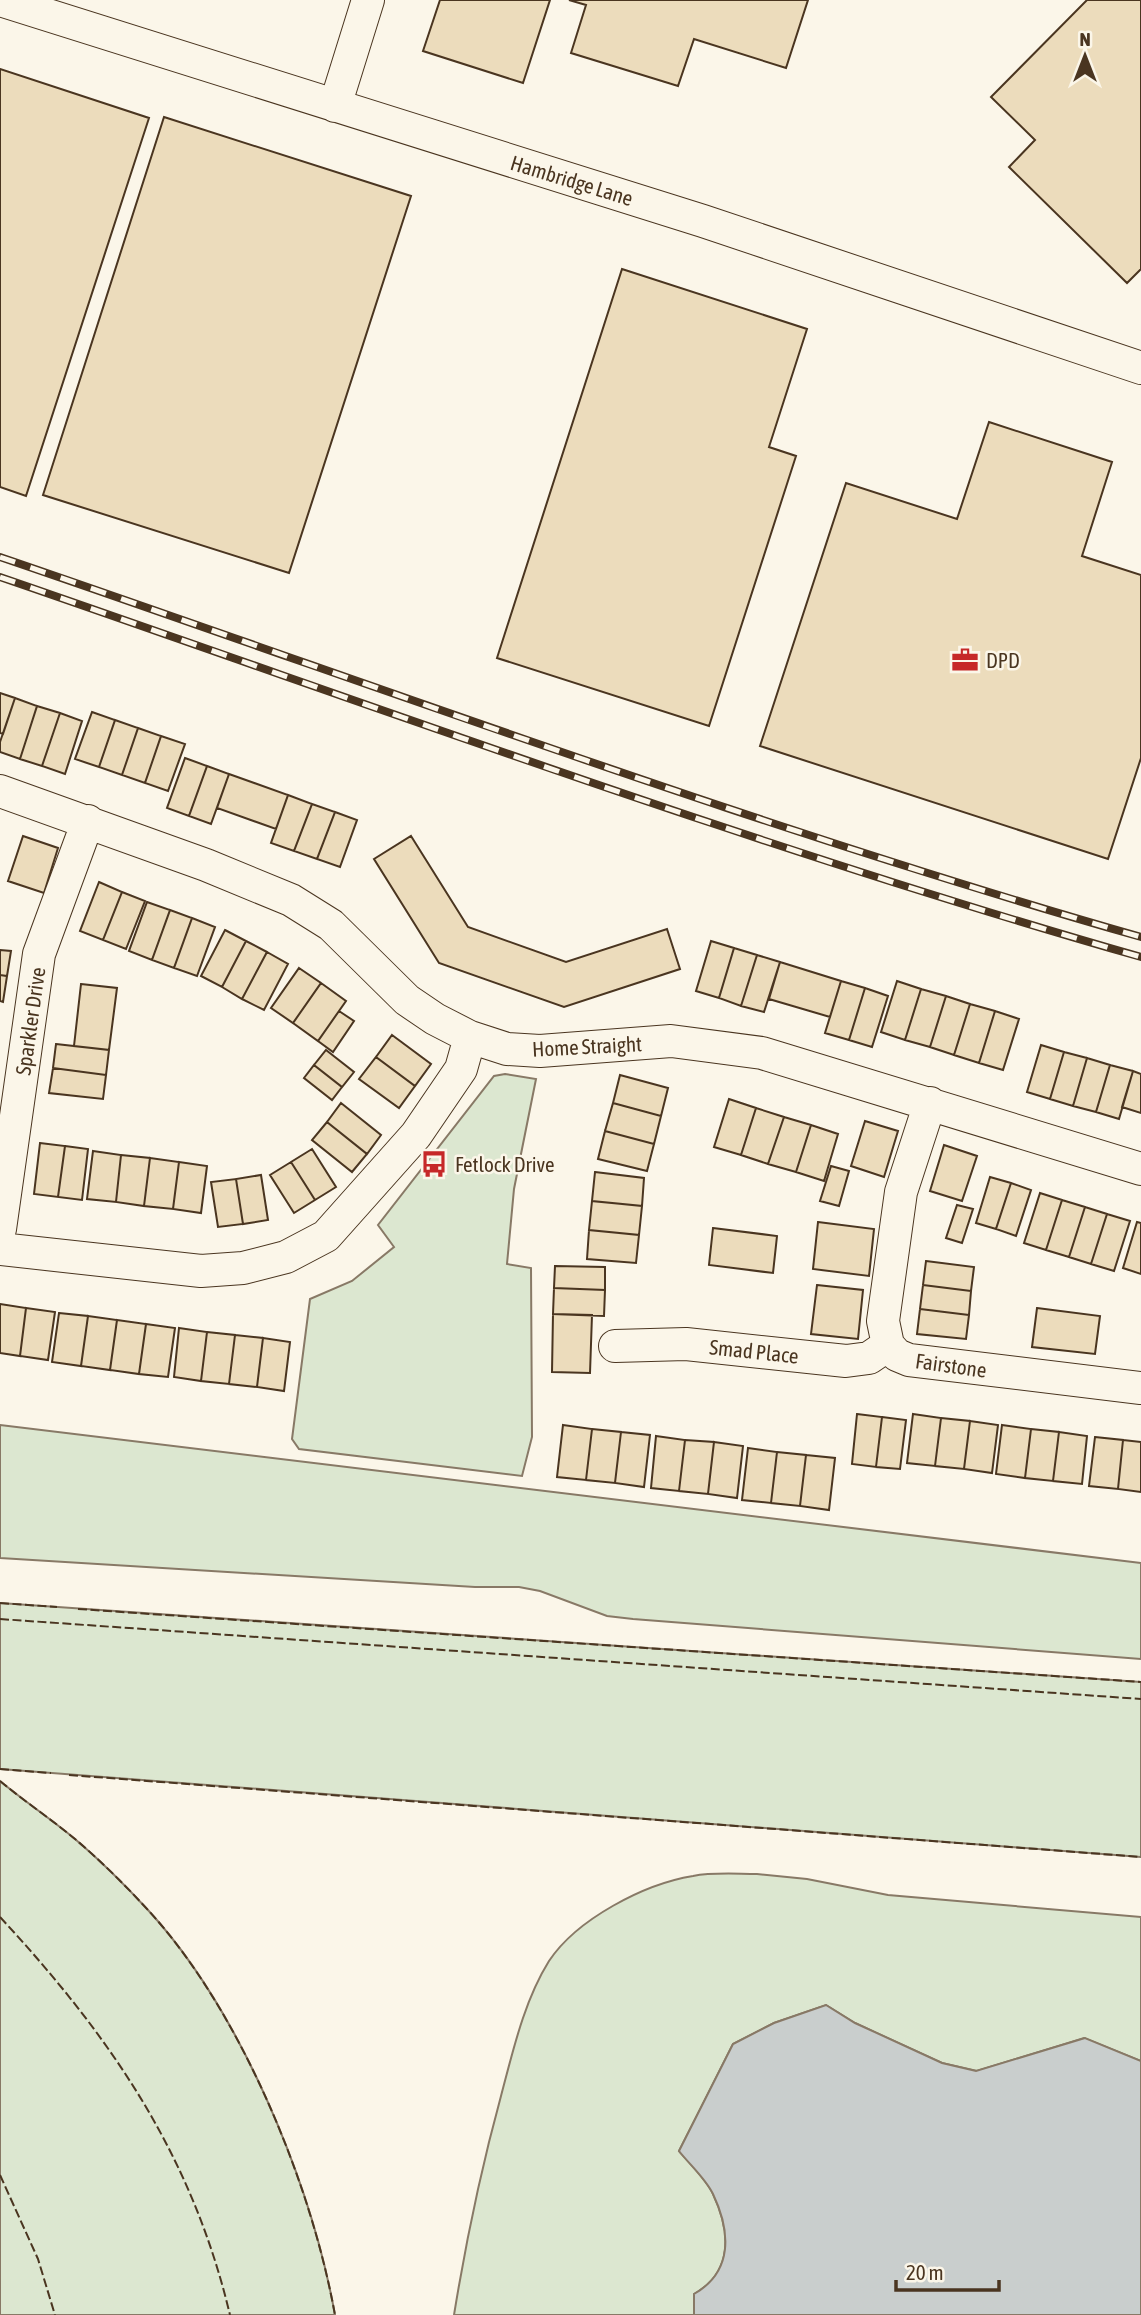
<svg xmlns="http://www.w3.org/2000/svg" width="1141" height="2315" font-family="'Asap Condensed',sans-serif">
  <style>
    .green { fill: #dce7d0; stroke: #887966; stroke-width: 2 }
    .water { fill: #c9cecd; stroke: #887966; stroke-width: 2 }
    .building { fill: #ecdcbc; stroke: #4a3520; stroke-width: 2 }
    .lines { fill: none; stroke-linecap: round; stroke-linejoin: round }
    .street-casing { stroke: #4a3520; stroke-width: 34 }
    .street { stroke: #fbf6e9; stroke-width: 32 }
    .rail-casing { stroke: #4a3520; stroke-width: 8 }
    .rail { stroke: #fbf6e9; stroke-width: 5; stroke-dasharray: 16; stroke-linecap: butt }
    .fence { stroke: #4a3520; stroke-width: 2; stroke-dasharray: 9 3.5; stroke-linecap: butt }
    .labels { text-anchor: middle; dominant-baseline: central; stroke-width: 5; stroke-linejoin: round; paint-order: stroke }
    .street-label { font-size: 21px; fill: #4a3520; stroke: #fbf6e9 }
    .poi-label { font-size: 21px; fill: #4a3520; stroke: #fbf6e9; text-anchor: start }
  </style>
  <rect width="100%" height="100%" fill="#fbf6e9"/>
  <path class="green" d="M505 1074 536 1079 514 1189 507 1264 531 1268 532 1437 522 1476 299 1449 292 1439 310 1299 352 1281 394 1247 378 1225 494 1076Z
    M0 1425 1141 1563V1659L633 1619 607 1616 540 1591 519 1587H475L0 1558Z
    M0 1603 1141 1682V1857L0 1769Z
    M0 1781C24 1801 51 1819 75 1839 101 1861 125 1885 148 1910 240 2010 311 2182 335 2315H0Z
    M757 1874 807 1879 888 1895 1141 1917V2061L1084 2038 977 2071 942 2063 855 2023 826 2005 774 2023 733 2044 679 2151C690 2164 706 2179 713 2194 731 2232 733 2272 694 2294V2315H454C466 2241 481 2169 501 2096 513 2051 524 2001 549 1961 577 1919 644 1884 693 1876 713 1872 736 1874 757 1874Z"/>
  <path class="water" d="M826 2005 855 2023 942 2063 976 2071 1085 2038 1141 2061V2315H694V2294C733 2272 731 2232 713 2194 706 2179 690 2165 679 2151L733 2044 774 2023Z"/>
  <path class="building" d="M440 0H550L523 83 423 51Z
    M569 0H808L786 68 694 39 678 86 571 53 586 5Z
    M1087 0H1141V269L1127 283 1009 167 1035 140 991 97Z
    M0 69 149 118 26 496 0 487Z
    M164 117 411 196 289 573 43 495Z
    M622 269 807 329 769 447 796 456 709 726 497 658Z
    M989 422 1112 462 1082 556 1141 575V758L1108 859 760 746 846 483 957 519Z
    M0 693 15 698 3 734 0 733Z
    M15 698 37 706 20 759 0 752V742Z
    M37 706 60 713 42 766 20 759Z
    M92 712 115 720 99 767 75 759Z
    M60 713 82 721 65 774 42 766Z
    M115 720 138 728 122 775 99 767Z
    M138 728 161 736 145 783 122 775Z
    M161 736 185 744 168 791 145 783Z
    M185 758 207 766 189 816 167 808Z
    M207 766 229 774 211 824 189 816Z
    M229 774 288 795 276 829 217 808Z
    M288 795 312 804 294 851 271 843Z
    M312 804 335 812 317 859 294 851Z
    M335 812 357 820 340 867 317 859Z
    M23 836 58 848 44 893 8 881Z
    M411 836 468 927 566 962 667 929 680 969 564 1007 439 963 374 859Z
    M99 882 122 892 103 940 80 931Z
    M122 892 145 901 126 949 103 940Z
    M147 902 170 910 152 960 129 951Z
    M170 910 192 918 174 968 152 960Z
    M192 918 215 927 197 976 174 968Z
    M225 930 246 941 222 987 201 976Z
    M246 941 267 952 242 999 222 987Z
    M711 941 734 948 719 998 696 991Z
    M734 948 757 955 741 1006 719 998Z
    M0 950 11 951 7 976 0 975Z
    M267 952 288 964 264 1010 242 999Z
    M757 955 780 962 764 1012 741 1006Z
    M780 962 841 981 830 1017 769 999Z
    M299 968 321 983 293 1023 271 1008Z
    M0 975 7 976 3 1002 0 1001Z
    M841 981 865 988 849 1040 825 1033Z
    M897 981 921 989 905 1040 881 1032Z
    M321 983 346 1001 318 1041 293 1023Z
    M81 984 117 988 109 1050 74 1046Z
    M865 988 888 996 872 1047 849 1040Z
    M921 989 946 996 930 1047 905 1040Z
    M946 996 970 1004 954 1055 930 1047Z
    M970 1004 995 1011 979 1063 954 1055Z
    M339 1011 354 1021 333 1052 318 1041Z
    M995 1011 1019 1019 1003 1070 979 1063Z
    M392 1035 431 1064 415 1086 376 1057Z
    M56 1044 109 1050 106 1075 53 1068Z
    M1041 1045 1064 1052 1050 1099 1027 1092Z
    M326 1050 354 1072 342 1087 314 1065Z
    M1064 1052 1087 1058 1073 1106 1050 1099Z
    M376 1057 415 1086 399 1108 359 1079Z
    M1087 1058 1110 1065 1096 1112 1073 1106Z
    M314 1065 342 1087 332 1100 304 1078Z
    M1110 1065 1133 1071 1119 1119 1096 1112Z
    M53 1068 106 1075 103 1099 49 1093Z
    M1133 1071 1141 1074V1113L1122 1107Z
    M620 1075 668 1088 661 1116 613 1103Z
    M729 1099 756 1108 741 1155 714 1147Z
    M341 1103 381 1135 367 1154 327 1122Z
    M613 1103 661 1116 654 1144 605 1131Z
    M756 1108 784 1117 768 1164 741 1155Z
    M784 1117 811 1125 796 1172 768 1164Z
    M865 1121 898 1131 884 1177 851 1166Z
    M327 1122 367 1154 352 1172 312 1140Z
    M811 1125 838 1134 824 1181 796 1172Z
    M605 1131 654 1144 647 1171 598 1159Z
    M40 1143 65 1146 58 1197 34 1194Z
    M944 1145 977 1156 962 1201 930 1191Z
    M65 1146 88 1149 82 1200 58 1197Z
    M312 1149 336 1187 315 1200 291 1162Z
    M93 1151 121 1155 116 1202 87 1199Z
    M121 1155 150 1158 144 1206 116 1202Z
    M150 1158 179 1162 173 1209 144 1206Z
    M179 1162 207 1166 201 1213 173 1209Z
    M291 1162 315 1200 294 1213 270 1175Z
    M831 1166 849 1171 839 1206 820 1201Z
    M595 1172 644 1178 642 1206 592 1201Z
    M261 1175 268 1220 243 1224 236 1179Z
    M990 1177 1011 1183 996 1229 976 1223Z
    M236 1179 243 1224 218 1227 211 1182Z
    M1011 1183 1031 1190 1016 1236 996 1229Z
    M1040 1193 1062 1200 1046 1250 1024 1243Z
    M1062 1200 1085 1207 1069 1257 1046 1250Z
    M592 1201 642 1206 639 1235 589 1230Z
    M957 1205 973 1209 962 1243 946 1238Z
    M1085 1207 1107 1214 1091 1264 1069 1257Z
    M1107 1214 1130 1221 1114 1271 1091 1264Z
    M818 1222 874 1229 869 1276 813 1269Z
    M1137 1222 1141 1223V1274L1123 1268Z
    M713 1228 777 1236 773 1273 709 1265Z
    M589 1230 639 1235 636 1263 587 1259Z
    M926 1261 974 1267 971 1291 923 1285Z
    M555 1266 605 1267V1290L554 1288Z
    M817 1285 863 1290 858 1339 811 1334Z
    M923 1285 971 1291 969 1315 920 1309Z
    M554 1288 605 1290 604 1316 553 1314Z
    M0 1304 26 1308 20 1356 0 1353Z
    M26 1308 55 1312 48 1360 20 1356Z
    M1037 1308 1100 1316 1095 1354 1032 1347Z
    M920 1309 969 1315 966 1339 917 1334Z
    M59 1313 88 1316 81 1366 52 1362Z
    M553 1314 592 1315 590 1373 552 1372Z
    M88 1316 117 1320 110 1370 81 1366Z
    M117 1320 146 1324 139 1374 110 1370Z
    M146 1324 175 1328 168 1377 139 1374Z
    M179 1328 207 1332 201 1381 174 1377Z
    M207 1332 235 1335 229 1384 201 1381Z
    M235 1335 263 1338 257 1387 229 1384Z
    M263 1338 290 1342 284 1391 257 1387Z
    M857 1414 882 1417 876 1467 852 1464Z
    M913 1414 941 1418 935 1466 907 1463Z
    M882 1417 906 1420 900 1469 876 1467Z
    M941 1418 970 1421 964 1469 935 1466Z
    M970 1421 998 1425 992 1473 964 1469Z
    M563 1425 592 1429 586 1480 557 1477Z
    M1002 1425 1031 1429 1025 1478 996 1474Z
    M592 1429 621 1432 615 1483 586 1480Z
    M1031 1429 1059 1432 1053 1481 1025 1478Z
    M621 1432 650 1435 644 1487 615 1483Z
    M1059 1432 1087 1436 1082 1484 1053 1481Z
    M656 1436 685 1440 679 1491 651 1488Z
    M1095 1437 1123 1440 1118 1489 1089 1486Z
    M685 1440 714 1442 708 1494 679 1491Z
    M1123 1440 1141 1442V1492L1118 1489Z
    M714 1442 743 1446 737 1498 708 1494Z
    M748 1448 777 1452 771 1503 742 1500Z
    M777 1452 806 1455 800 1506 771 1503Z
    M806 1455 835 1458 829 1510 800 1506Z"/>
  <g class="lines">
    <defs>
      <path id="street" d="M0 0 703 221 1141 368
        M335 106 368 0
        M0 791 206 865 291 900 331 925 407 1000 435 1019 470 1037 507 1049 540 1051 671 1041 762 1053 1141 1169
        M930 1103 901 1192 883 1321 888 1345 897 1355 909 1360 1141 1388
        M0 1229 39 954 88 821
        M0 1249 201 1271 243 1268 286 1257 326 1236 416 1135 461 1069 470 1037
        M615 1346 686 1344 846 1361 869 1358 888 1345"/>
    </defs>
    <use href="#street" class="street-casing"/>
    <use href="#street" class="street"/>
    <defs>
      <path id="rail" d="M0 557C379 686 755 827 1141 937
        M0 577C379 707 755 847 1141 957"/>
    </defs>
    <use href="#rail" class="rail-casing"/>
    <use href="#rail" class="rail"/>
    <path class="fence" d="M0 1603 57 1607
      M78 1609 1141 1682
      M0 1619 1141 1699
      M0 1769 51 1773
      M69 1775 1141 1857
      M0 1781C24 1801 51 1819 75 1839 101 1861 125 1885 148 1910 240 2010 311 2182 335 2315
      M0 1917C111 2037 192 2155 230 2315
      M0 2175 38 2259 55 2315"/>
  </g>
  <defs>
    <symbol id="office-bare" viewBox="-9 -9 18 18"><path d="M-6-3h4V-5.5h4V-3h4V5H-6ZM-1-4.5V-3h2v-1.5ZM-6 0V1H6V0Z" fill="#c62828" stroke="#fbf6e9" stroke-width="2.5" paint-order="stroke"/></symbol>
    <symbol id="bus-bare" viewBox="-9 -9 18 18"><path d="M-5-6H5V4H4V6H2V4H-2V6H-4V4H-5ZM-3.5-4V0h7V-4ZM-3.5 1.2v1.5H-2V1.2ZM2 1.2v1.5H3.5V1.2Z" fill="#c62828" stroke="#fbf6e9" stroke-width="2.5" paint-order="stroke"/></symbol>
  </defs>
  <g fill-rule="evenodd">
    <use href="#office-bare" x="946" y="641" width="38" height="38"/>
    <use href="#bus-bare" x="415" y="1145" width="38" height="38"/>
  </g>
  <g class="labels">
    <g class="street-label">
      <text transform="translate(572 180) rotate(17)">Hambridge Lane</text>
      <text transform="translate(30 1021) rotate(-82)">Sparkler Drive</text>
      <text transform="translate(587 1046) rotate(-3)">Home Straight</text>
      <text transform="translate(754 1351) rotate(6)">Smad Place</text>
      <text transform="translate(951 1365) rotate(8)">Fairstone</text>
    </g>
    <g class="poi-label">
      <text x="986" y="660">DPD</text>
      <text x="455" y="1164">Fetlock Drive</text>
    </g>
  </g>
  <g transform="translate(1085 56)" stroke="#fbf6e9" stroke-width="5" paint-order="stroke">
  <path d="M0-5L12 26L0 18L-12 26Z" fill="#4a3520"/>
  <text y="-10" font-size="19" font-weight="bold" text-anchor="middle" fill="#4a3520">N</text>
  </g>
  <path d="M896 2280v10h103v-10" fill="none" stroke="#4a3520" stroke-width="3.5"/>
  <text x="906" y="2280" font-size="21" fill="#4a3520" stroke="#fbf6e9" stroke-width="5" paint-order="stroke">20 m</text>
</svg>
